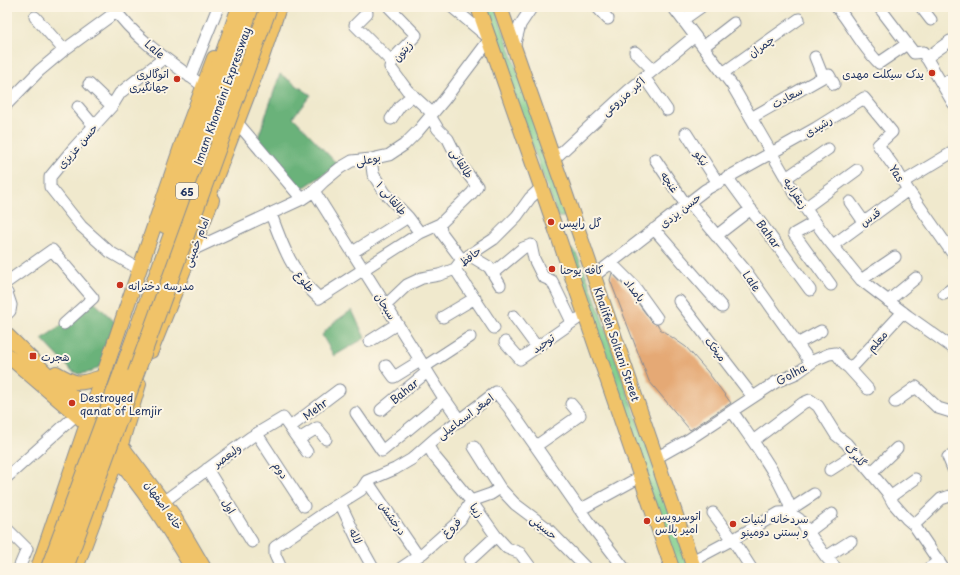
<svg xmlns="http://www.w3.org/2000/svg" width="960" height="575" font-family="'Playpen Sans','Playpen Sans Arabic',sans-serif">
  <style>
    .green { fill: #84d08f; stroke: #508076 }
    .forest { fill: #6bb27a; stroke: #43706c }
    .building { fill: #e5a974 }
    .lines { fill: none; stroke-linecap: round; stroke-linejoin: round }
    .minor-casing { stroke: #868c96; stroke-width: 13 }
    .major-casing { stroke: #868c96; stroke-width: 16 }
    .highway-casing { stroke: #868c96; stroke-width: 18 }
    .minor { stroke: #fff; stroke-width: 11 }
    .major { stroke: #f0c369; stroke-width: 14 }
    .highway { stroke: #f0c369; stroke-width: 16 }
    .highway-bridge-casing { stroke: #868c96; stroke-width: 18; stroke-linecap: butt }
    .highway-bridge { stroke: #f0c369; stroke-width: 16 }
    .poi-dot { fill: #c8321e; stroke: #fcf5e5; stroke-width: 1.5 }
    .labels { text-anchor: middle; dominant-baseline: central; stroke-width: 4; stroke-linejoin: round; paint-order: stroke }
    .shield { fill: #fcf5e5; stroke: #5e6a86; stroke-width: 1 }
    .shield-label { font-size: 10px; font-weight: bold; fill: #1b2f5e }
    .street-label { font-size: 11px; fill: #1b2f5e; stroke: #fcf5e5 }
    .poi-label { font-size: 11px; fill: #1b2f5e; stroke: #fcf5e5; text-anchor: start }
  </style>
  <rect width="100%" height="100%" fill="#fcf5e5"/>
  <filter id="ink" filterUnits="userSpaceOnUse"><feTurbulence type="fractalNoise" baseFrequency=".025" numOctaves="2"/><feDisplacementMap in="SourceGraphic" scale="8" xChannelSelector="R" yChannelSelector="G"/><feConvolveMatrix kernelMatrix="1 2 1 2 8 2 1 2 1" color-interpolation-filters="sRGB"/></filter>
  <filter id="wash" filterUnits="userSpaceOnUse"><feTurbulence type="fractalNoise" baseFrequency=".012" numOctaves="4" result="noise"/><feDisplacementMap in="SourceGraphic" scale="16" xChannelSelector="R" yChannelSelector="G"/><feGaussianBlur stdDeviation="0.9" result="paint"/><feColorMatrix in="noise" values="0 0 0 0 0 0 0 0 0 0 0 0 0 0 0 0 0 1.4 0 .05"/><feComposite in="paint" operator="in"/></filter>
  <g filter="url(#wash)">
    <rect width="100%" height="100%" fill="#f0e9cd"/>
    <path class="green" d="M482 7H495L567 211 564 217H558Z
      M570 250H573C579 255 590 286 594 296L689 568H675Z"/>
    <path class="forest" d="M280 74 311 95 293 117 338 165 300 190 257 141Z
      M94 302 117 324 102 365 91 372 78 374 71 370 42 339Z
      M352 310 365 338 334 356 322 335 333 323Z"/>
    <g id="blocks">
      <path class="building" d="M612 273 629 291 652 322 658 325 660 329 686 347 707 371 731 403 690 430 649 381 610 280Z"/>
    </g>
  </g>
  <g filter="url(#ink)">
    <use href="#blocks" fill-opacity="0" stroke="#868c96" stroke-width="1"/>
    <g class="lines">
      <defs>
        <path id="minor" d="M113 7C134 38 173 64 203 86
          M389 7 416 35 394 58 390 67 407 90 432 113
          M597 7 608 19
          M673 7 732 85 797 197 829 241 861 280 908 316 953 348
          M837 7C852 25 862 47 879 63L907 44
          M879 7 914 53 923 52 953 103
          M921 7 931 20
          M367 13 355 25 392 62
          M35 17 64 50
          M684 19 701 7
          M514 47 520 25 532 7
          M703 47 734 23
          M635 52 653 70
          M815 57 823 77 829 75 834 84
          M926 58 950 41
          M723 73 799 19
          M190 77 218 7
          M644 77 667 110
          M89 84 112 106
          M942 84 953 78
          M7 104 39 71 64 50 116 12 121 7
          M78 107 94 126
          M430 116 438 129 448 139 461 165 477 186 472 193 440 224 441 232 462 260
          M751 118 823 77
          M391 119 400 106 413 95
          M241 127 302 199
          M686 133 718 183
          M371 159 373 174 385 193 408 217 420 233
          M554 159 628 91 695 36
          M655 159 686 205
          M727 177 810 290
          M786 178 828 149
          M903 182 953 152
          M314 191 442 395 460 421
          M689 202 745 270 811 363
          M850 202 864 222
          M805 208 857 170
          M271 214C282 245 294 276 319 298L420 233 440 224
          M815 222 794 234 831 285
          M654 229 722 307
          M716 236 751 209
          M833 245 908 190
          M192 250 302 199 314 191 323 182 340 168 352 161 371 159 389 155 404 145 418 131 444 100 490 39 452 7
          M353 252 408 217
          M469 255 489 267 500 285
          M611 263 634 286 657 318
          M139 269 110 252 81 226 50 187V177L73 149 112 106 120 93 164 58
          M455 269 494 328
          M493 273 523 248 531 245 534 259 543 277 552 281 572 322
          M594 276 705 190 816 128 864 98 892 132 878 145 897 171 908 190 953 254
          M861 280 895 257
          M7 282 52 250 93 298 64 324
          M7 293 11 305 10 311 7 314
          M944 294 953 288
          M679 301 753 397
          M888 301 916 278
          M386 305 407 285 422 278 439 275 455 269 462 260 494 239 517 216 530 198 542 187
          M514 316 537 347
          M443 317 475 298
          M370 341 397 324
          M505 342 520 359 577 319
          M797 344 821 331
          M386 366 394 377 420 361
          M424 367 470 337
          M848 367 855 364 903 312
          M895 402 916 387 938 408 951 412 953 410
          M381 410 427 372
          M732 411C755 445 780 476 793 515
          M356 413 382 451 445 399
          M290 427 339 390
          M257 434 304 506
          M299 439 317 428 326 439
          M753 441 803 403 810 400 818 406 836 435 846 443 887 492 893 503 906 518 914 525 943 568
          M428 446 434 456 471 501 496 536 507 548 520 553 531 568
          M536 446 580 415 571 404
          M474 447 500 488 515 504 547 528 586 568
          M948 457 953 469
          M656 458 688 440 776 382 797 373 815 360 829 354 836 353 844 364 848 367 868 389
          M207 469 252 542
          M830 470 855 454
          M871 473 897 448
          M7 477 76 415
          M367 481 418 556
          M890 497 915 479
          M163 502 251 437 283 418 307 452
          M340 503 359 543 373 568
          M579 509 587 506 640 477
          M791 509 814 494
          M713 513 733 540 751 568
          M914 525 941 499 953 495
          M7 529 27 549 19 568
          M808 532 832 514
          M826 557 851 541
          M470 560 496 536
          M692 561 739 536 779 513C787 512 792 514 799 519L826 557 836 568
          M281 568 275 555V547L326 512 361 490 367 481 395 469 412 459 437 437 496 392 509 408 587 520 624 568
          M401 568 423 553 460 520 471 501 491 494 500 488
          M929 568 939 561"/>
        <path id="major" d="M478 7 546 201 672 568
          M500 7 565 192 694 568
          M7 335 49 376 96 417
          M151 351 212 200
          M7 355 87 424 92 430
          M56 373C78 386 79 384 102 377
          M117 440 173 515 204 568
          M111 452C143 487 168 527 192 568
          M38 568 184 138 214 58
          M76 568 117 458 139 384"/>
        <path id="highway" d="M202 211 261 57 278 7
          M165 225 176 186 240 7
          M121 375 254 7"/>
      </defs>
      <use href="#minor" class="minor-casing"/>
      <use href="#major" class="major-casing"/>
      <use href="#highway" class="highway-casing"/>
      <use href="#minor" class="minor"/>
      <use href="#major" class="major"/>
      <use href="#highway" class="highway"/>
      <defs>
        <path id="highway-bridge" d="M49 568 121 375
          M65 568 269 7"/>
      </defs>
      <use href="#highway-bridge" class="highway-bridge-casing"/>
      <use href="#highway-bridge" class="highway-bridge"/>
    </g>
  </g>
  <g class="poi-dot">
    <circle cx="932" cy="73" r="4"/>
    <circle cx="177" cy="79" r="4"/>
    <circle cx="551" cy="222" r="4"/>
    <circle cx="552" cy="269" r="4"/>
    <circle cx="120" cy="285" r="4"/>
    <rect x="29" y="352" width="8" height="8" rx="2"/>
    <circle cx="72" cy="403" r="4"/>
    <circle cx="647" cy="521" r="4"/>
    <circle cx="733" cy="524" r="4"/>
  </g>
  <g class="labels">
    <rect class="shield" x="176" y="183" width="22" height="16" rx="3"/>
    <g class="shield-label">
      <text x="187" y="191">65</text>
    </g>
    <g class="street-label">
      <text transform="translate(761 46) rotate(-36)">چمران</text>
      <text transform="translate(155 49) rotate(40)">Lale</text>
      <text transform="translate(402 51) rotate(-50)">زیتون</text>
      <text transform="translate(222 96) rotate(-70)">Imam Khomeini Expressway</text>
      <text transform="translate(623 96) rotate(-41)">اکبر مزروعی</text>
      <text transform="translate(787 97) rotate(-29)">سعادت</text>
      <text transform="translate(818 126) rotate(-31)">رشیدی</text>
      <text transform="translate(77 146) rotate(-49)">حسن عزیزی</text>
      <text transform="translate(702 158) rotate(57)">نیکو</text>
      <text transform="translate(368 159) rotate(-11)">بوعلی</text>
      <text transform="translate(462 163) rotate(58)">طالقانی</text>
      <text transform="translate(897 173) rotate(58)">Yas</text>
      <text transform="translate(670 182) rotate(56)">غنچه</text>
      <text transform="translate(796 193) rotate(57)">زعفرانیه</text>
      <text transform="translate(392 198) rotate(50)">طالقانی ۱</text>
      <text transform="translate(680 210) rotate(-38)">حسن یزدی</text>
      <text transform="translate(870 217) rotate(-36)">قدس</text>
      <text transform="translate(769 234) rotate(54)">Bahar</text>
      <text transform="translate(196 242) rotate(-69)">امام خمینی</text>
      <text transform="translate(470 256) rotate(-39)">حافظ</text>
      <text transform="translate(305 281) rotate(53)">طلوع</text>
      <text transform="translate(752 281) rotate(55)">Lale</text>
      <text transform="translate(635 290) rotate(52)">بامداد</text>
      <text transform="translate(386 306) rotate(58)">سبحان</text>
      <text transform="translate(877 341) rotate(-48)">معلم</text>
      <text transform="translate(543 343) rotate(-35)">توحید</text>
      <text transform="translate(617 344) rotate(71)">Khalifeh Soltani Street</text>
      <text transform="translate(716 349) rotate(52)">میخک</text>
      <text transform="translate(791 374) rotate(-29)">Golha</text>
      <text transform="translate(404 391) rotate(-39)">Bahar</text>
      <text transform="translate(315 409) rotate(-37)">Mehr</text>
      <text transform="translate(465 416) rotate(-37)">اصغر اسماعیلی</text>
      <text transform="translate(227 455) rotate(-36)">ولیعصر</text>
      <text transform="translate(856 455) rotate(49)">گلبرگ</text>
      <text transform="translate(281 470) rotate(56)">دوم</text>
      <text transform="translate(164 505) rotate(55)">خانه اصفهان</text>
      <text transform="translate(229 506) rotate(58)">اول</text>
      <text transform="translate(477 510) rotate(54)">زیبا</text>
      <text transform="translate(393 518) rotate(55)">درخشش</text>
      <text transform="translate(451 527) rotate(-44)">فروغ</text>
      <text transform="translate(544 527) rotate(40)">حسینی</text>
      <text transform="translate(356 536) rotate(64)">لاله</text>
    </g>
    <g class="poi-label">
      <text x="169" y="73" text-anchor="end">اتوگالری<tspan x="169" dy="13">جهانگیری</tspan></text>
      <text x="924" y="73" text-anchor="end">یدک سیکلت مهدی</text>
      <text x="559" y="222">گل راپیس</text>
      <text x="560" y="269">کافه یوحنا</text>
      <text x="128" y="285">مدرسه دخترانه</text>
      <text x="41" y="356">هجرت</text>
      <text x="80" y="397">Destroyed<tspan x="80" dy="13">qanat of Lemjir</tspan></text>
      <text x="655" y="515">اتوسرويس<tspan x="655" dy="13">امير پلاس</tspan></text>
      <text x="741" y="518">سردخانه لبنیات<tspan x="741" dy="13">و بستنی دومینو</tspan></text>
    </g>
  </g>
  <rect width="960" height="575" fill="none" stroke="#fcf5e5" stroke-width="24"/>
</svg>
